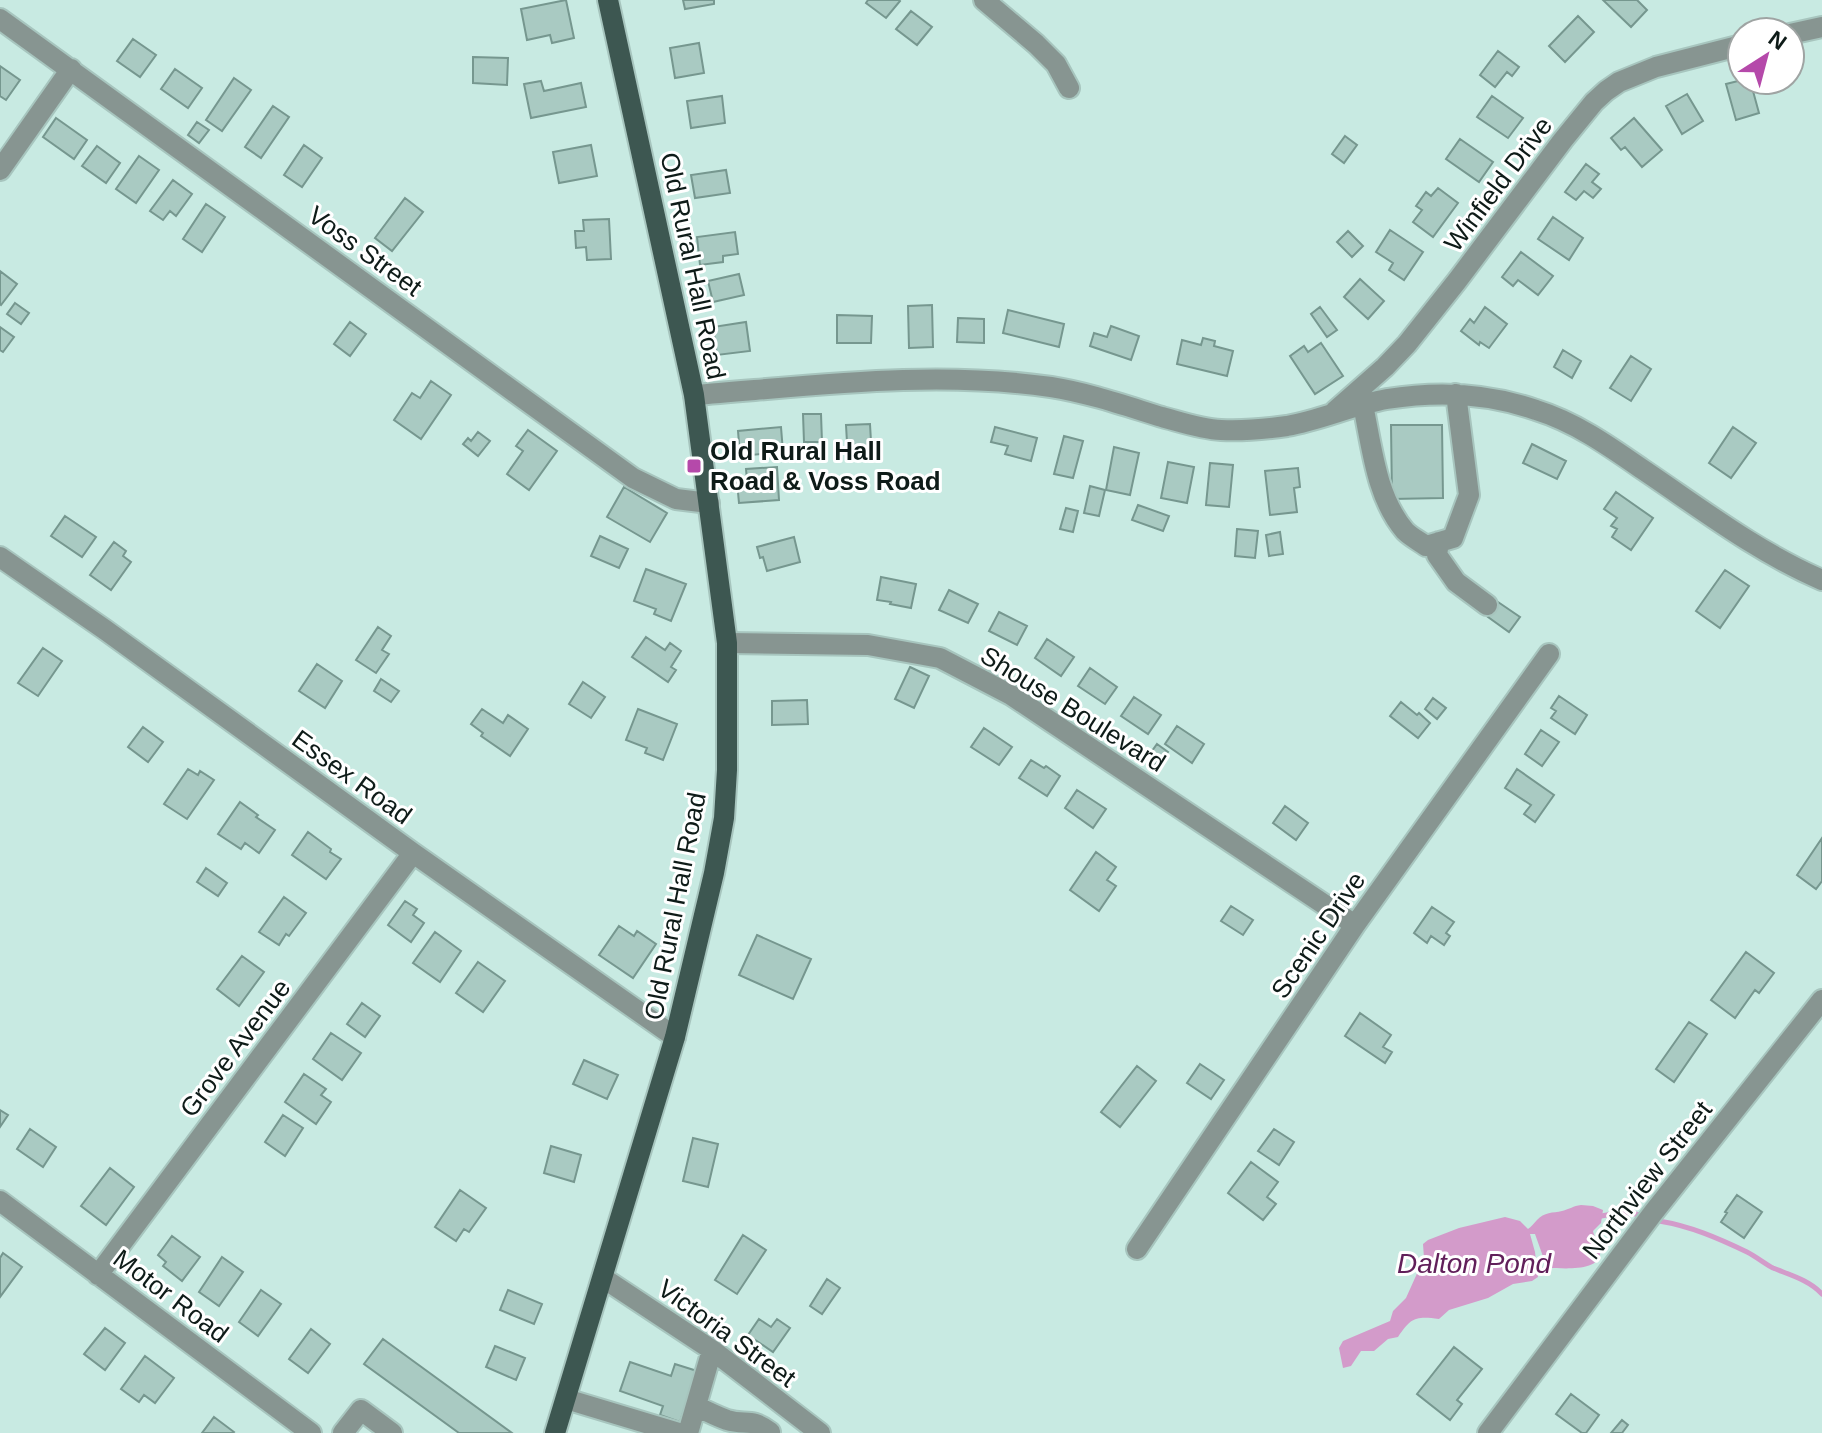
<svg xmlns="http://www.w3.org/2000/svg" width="1822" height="1433" font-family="Helvetica,sans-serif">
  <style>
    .water { fill: #d39bca }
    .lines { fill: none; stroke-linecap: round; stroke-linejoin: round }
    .stream { stroke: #d39bca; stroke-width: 5 }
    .building { fill: #a9cac2; stroke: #76978f; stroke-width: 2 }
    .minor-casing { stroke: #a7c5be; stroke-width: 24 }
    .major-casing { stroke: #a7c5be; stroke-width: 24 }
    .minor { stroke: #879591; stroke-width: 20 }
    .major { stroke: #3d5751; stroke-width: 20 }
    .poi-dot { fill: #b549aa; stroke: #fff; stroke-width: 3 }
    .labels { text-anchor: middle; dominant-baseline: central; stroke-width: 6; stroke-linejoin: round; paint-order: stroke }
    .street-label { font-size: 26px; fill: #0e1b18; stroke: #fff }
    .poi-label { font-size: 26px; font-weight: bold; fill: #0e1b18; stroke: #fff; text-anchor: start }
    .water-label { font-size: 28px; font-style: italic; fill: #611f5a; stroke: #fff }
  </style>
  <rect width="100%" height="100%" fill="#c8eae2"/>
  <path class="water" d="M1581 1205 1593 1206 1603 1210 1601 1223 1593 1231C1594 1237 1599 1243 1600 1249 1604 1273 1562 1268 1549 1268L1546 1265 1535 1234H1530L1535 1252 1538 1277 1532 1281 1513 1284 1488 1298 1449 1310 1439 1319C1415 1316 1411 1318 1398 1337L1388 1339 1374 1351H1361L1351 1366 1343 1368 1339 1348 1343 1341 1390 1321 1393 1311 1406 1298 1424 1258 1423 1244 1428 1240 1459 1228 1505 1217 1520 1221 1528 1229C1531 1227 1534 1223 1537 1220 1544 1212 1553 1213 1562 1211 1570 1209 1573 1206 1581 1205Z"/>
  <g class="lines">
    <path class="stream" d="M1596 1217 1623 1212 1641 1215
      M1659 1221C1690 1226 1718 1238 1747 1252 1755 1256 1767 1265 1773 1268 1790 1275 1809 1280 1822 1294"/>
  </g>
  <path class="building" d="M566 0 574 38 552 43 550 35 527 40 521 9Z
    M683 0H714V4L685 9Z
    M868 0H899L900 1 886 18 866 3Z
    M1603 0H1637L1647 10 1631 27Z
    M911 11 932 27 917 45 896 29Z
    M1578 16 1594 32 1565 62 1549 46Z
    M133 39 156 55 140 77 117 61Z
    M699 43 704 73 675 78 670 48Z
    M1498 51 1519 67 1512 76 1507 72 1495 87 1480 75Z
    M473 57 508 58 507 85 473 83Z
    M0 66 20 80 6 100 0 96Z
    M175 69 202 88 188 108 161 89Z
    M234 78 251 90 222 131 206 120Z
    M1742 80H1750L1759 113 1736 120 1726 84Z
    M541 81 544 91 581 83 586 107 531 118 524 84Z
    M1687 94 1703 121 1682 134 1666 106Z
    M722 96 725 123 691 128 687 101Z
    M1492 96 1523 118 1508 138 1477 117Z
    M273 106 289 117 261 158 245 147Z
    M56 118 87 140 74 159 43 137Z
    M1634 118 1662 150 1642 167 1625 147 1621 150 1611 138Z
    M197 122 209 130 199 143 188 135Z
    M1345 136 1357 145 1344 163 1332 154Z
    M1460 139 1493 162 1479 182 1446 159Z
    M304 145 322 158 302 187 284 175Z
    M591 145 597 176 559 183 553 152Z
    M97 146 120 163 106 183 82 166Z
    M139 156 159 170 136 203 116 189Z
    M1586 164 1599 174 1592 182 1601 189 1593 198 1584 191 1576 200 1565 192Z
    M726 170 730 193 695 198 691 175Z
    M173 180 192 194 176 216 170 211 163 220 150 211Z
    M1438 188 1458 203 1433 237 1413 222 1422 210 1416 206 1426 192 1431 196Z
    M405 198 423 212 392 251 375 238Z
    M206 204 225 217 202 252 183 239Z
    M1553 217 1583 238 1569 260 1538 239Z
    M609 219 611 259 587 260 586 247 576 248 575 231H584L583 220Z
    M1390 230 1423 252 1404 280 1389 270 1393 263 1376 252Z
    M1348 231 1363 246 1352 257 1337 242Z
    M735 232 738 254 723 256V262L700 265 697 237Z
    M1521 252 1553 276 1538 295 1518 280 1513 286 1502 277Z
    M0 271 17 284 1 305 0 304Z
    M739 274 744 295 713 302 708 281Z
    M1360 279 1384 301 1368 319 1344 297Z
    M15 303 29 313 21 324 7 314Z
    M932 305 933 347 909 348 908 306Z
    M1320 307 1337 330 1327 337 1311 314Z
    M1485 307 1507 324 1489 348 1480 342 1479 345 1461 331 1470 319 1474 323Z
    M1008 310 1064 324 1059 347 1003 333Z
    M837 315 872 316 871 343H837Z
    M958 318 984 319V343L957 342Z
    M350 322 366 334 350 356 334 344Z
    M746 322 750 351 717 355 713 327Z
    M1111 326 1139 336 1131 360 1090 346 1094 333 1107 337Z
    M0 327 14 337 3 352 0 350Z
    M1203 338 1215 341 1214 346 1233 351 1227 376 1177 364 1182 340 1201 345Z
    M1321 343 1343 376 1315 394 1290 356 1304 346 1308 352Z
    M1563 350 1581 361 1572 378 1554 367Z
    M1631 356 1651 369 1631 401 1610 388Z
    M431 381 451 395 421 439 394 420 412 393 420 398Z
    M803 414H821L822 442H804Z
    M870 424 872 459 848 460 846 425Z
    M1391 425H1442L1443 498 1392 499Z
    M781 427 783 452 740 456 738 431Z
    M995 427 1037 438 1031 461 1005 454 1008 446 991 442Z
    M1733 427 1756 443 1731 478 1709 463Z
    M528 430 557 451 529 490 507 474 523 451 516 446Z
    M478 432 490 441 478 456 463 444 468 438 471 441Z
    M1064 436 1083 441 1073 478 1054 474Z
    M1532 444 1566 461 1557 479 1523 463Z
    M1114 447 1139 453 1130 495 1106 490Z
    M1168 462 1194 467 1187 503 1161 498Z
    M1210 463 1233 465 1229 507 1206 505Z
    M777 467 779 500 739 503 737 482 747 481 746 469Z
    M1298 468 1300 487 1294 488 1297 512 1270 515 1265 471Z
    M1090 486 1105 490 1099 516 1084 513Z
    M624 487 667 513 650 542 607 517Z
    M1616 492 1653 518 1631 550 1612 537 1617 529 1611 526 1617 518 1604 509Z
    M1138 505 1169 516 1163 531 1132 520Z
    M1066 508 1078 511 1073 532 1060 529Z
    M65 516 96 537 82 557 51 536Z
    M1237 529 1258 531 1255 558 1235 556Z
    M1280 532 1283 554 1269 556 1266 535Z
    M600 536 628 549 619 568 591 556Z
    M794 537 800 562 767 571 763 557 760 558 757 547Z
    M114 542 126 551 123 556 131 562 111 590 90 575Z
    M646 569 686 584 671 621 654 614 656 609 634 601Z
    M1725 570 1749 586 1720 628 1696 611Z
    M881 577 916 584 911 608 890 604 891 602 877 600Z
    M949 590 978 604 968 623 939 610Z
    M1498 602 1520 617 1509 632 1488 617Z
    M999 612 1027 626 1017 645 989 631Z
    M378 627 391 636 382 650 389 654 376 673 356 660Z
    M646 637 665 650 670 643 681 651 671 667 676 670 668 682 632 657Z
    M1047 639 1074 657 1061 676 1035 658Z
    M43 648 62 661 38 696 18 683Z
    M317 664 342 681 325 708 299 691Z
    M910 667 929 676 914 708 895 699Z
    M1090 668 1117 687 1105 704 1078 686Z
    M381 679 399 691 391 702 374 691Z
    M583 682 605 697 591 718 569 704Z
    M1559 696 1587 715 1575 734 1551 718 1556 711 1551 708Z
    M1134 697 1161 715 1148 734 1121 716Z
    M1433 698 1446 708 1437 719 1425 709Z
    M807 700 808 724 772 725V701Z
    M1401 702 1417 715 1419 713 1430 723 1418 738 1390 716Z
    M482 709 503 723 508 715 528 729 510 756 481 736 483 733 471 724Z
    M638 709 677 724 663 760 645 753 647 748 626 740Z
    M1177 726 1204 744 1192 763 1165 744Z
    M143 727 163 742 148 762 128 747Z
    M984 728 1012 747 999 765 971 747Z
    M1541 730 1559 742 1542 766 1525 754Z
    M1157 744 1168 752 1158 766 1147 758Z
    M1031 760 1044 768 1046 766 1060 776 1047 796 1019 778Z
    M188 769 198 775 200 771 214 780 187 819 164 804Z
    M1517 769 1554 795 1535 822 1524 814 1531 805 1505 788Z
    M1077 790 1106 809 1093 828 1065 808Z
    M240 802 258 815 256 817 275 830 259 853 245 843 241 849 218 834Z
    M1285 806 1308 823 1296 840 1273 823Z
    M308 832 331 849 330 852 341 859 326 879 292 855Z
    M1822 838V881L1816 889 1797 875Z
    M1096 852 1116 867 1107 880 1116 886 1099 911 1070 890Z
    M206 868 227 883 218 896 197 882Z
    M284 897 306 913 289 936 286 934 279 945 259 932Z
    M405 901 417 909 413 915 424 923 411 942 388 925Z
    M1231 906 1253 920 1243 935 1221 921Z
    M1432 907 1454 922 1446 933 1450 936 1444 945 1431 936 1427 943 1414 933Z
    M619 926 634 936 637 931 656 944 633 978 599 955Z
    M435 932 461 951 440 982 413 963Z
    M757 935 811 959 793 999 739 975Z
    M1746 952 1774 973 1759 993 1755 990 1735 1018 1711 1000Z
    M242 956 264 972 239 1006 217 989Z
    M478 962 505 981 483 1012 456 993Z
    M362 1003 380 1016 365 1037 347 1024Z
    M1360 1013 1391 1035 1383 1047 1392 1052 1385 1063 1345 1036Z
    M1689 1022 1707 1034 1674 1082 1656 1069Z
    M331 1033 361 1053 342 1080 313 1059Z
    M584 1060 618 1075 607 1099 573 1084Z
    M1200 1064 1224 1080 1211 1099 1187 1083Z
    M1137 1066 1156 1081 1120 1127 1101 1112Z
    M304 1074 326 1089 321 1095 331 1102 316 1124 285 1102Z
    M0 1110 8 1115 0 1127Z
    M283 1115 303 1128 285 1156 265 1142Z
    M30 1129 56 1147 43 1167 17 1149Z
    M1274 1129 1294 1142 1279 1165 1258 1151Z
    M693 1138 718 1144 708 1187 683 1181Z
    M551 1146 581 1155 574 1182 544 1173Z
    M1251 1162 1278 1182 1267 1197 1276 1204 1263 1220 1228 1193Z
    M110 1168 134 1187 106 1225 81 1206Z
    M460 1190 486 1208 469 1232 464 1229 456 1241 435 1227Z
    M1737 1195 1762 1212 1744 1238 1721 1222 1727 1213 1725 1212Z
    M743 1235 766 1250 737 1294 715 1280Z
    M172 1236 200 1257 182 1281 163 1266 166 1262 158 1255Z
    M3 1253 22 1267 0 1297V1258Z
    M222 1257 243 1272 219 1306 199 1292Z
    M827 1279 840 1288 822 1314 810 1306Z
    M261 1290 281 1304 258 1336 239 1322Z
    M508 1290 542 1304 534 1324 500 1310Z
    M759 1319 771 1327 777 1319 790 1328 773 1352 748 1335Z
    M105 1328 125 1343 105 1370 84 1354Z
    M311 1329 330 1344 308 1373 289 1359Z
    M383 1339 512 1433H459L364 1364Z
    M495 1346 525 1358 516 1380 486 1367Z
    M1454 1347 1482 1369 1457 1400 1462 1404 1450 1420 1417 1394Z
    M145 1356 174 1378 155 1403 144 1395 139 1402 121 1389Z
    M630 1362 671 1376 675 1364 697 1371 680 1422 660 1415 663 1406 620 1391Z
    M1571 1394 1599 1415 1586 1433H1582L1556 1414Z
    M214 1417 234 1432 233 1433H202Z
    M1622 1420 1628 1425 1622 1433H1611Z"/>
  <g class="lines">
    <defs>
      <path id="minor" d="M984 0 1036 44 1056 64 1069 88
        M0 19 633 478 676 499 709 503
        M1790 34 1822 27
        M0 170 71 69
        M694 395C812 386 933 370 1051 387 1089 393 1126 406 1162 417 1181 422 1201 429 1221 430 1243 431 1266 429 1287 426 1321 420 1353 405 1387 399 1437 391 1488 393 1536 410 1575 422 1609 446 1642 469 1700 508 1757 552 1822 580
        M1363 405C1372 447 1376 497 1405 531 1411 537 1419 541 1426 546L1453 538 1469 495 1456 394
        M1335 411 1385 367 1407 344 1457 281 1563 140 1594 102 1606 91 1619 82 1656 67 1742 45
        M1439 542 1437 555 1456 582 1487 605
        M0 557 104 629 413 853 675 1037
        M727 643 868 645 940 658 1011 695 1355 925
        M0 1201 311 1433
        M1137 1249 1355 925 1549 654
        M98 1275 413 853
        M603 1278 712 1350 820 1433
        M566 1399 679 1433
        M696 1406C706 1411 716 1416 727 1420 746 1426 750 1417 770 1432
        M343 1433 361 1410 392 1433
        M688 1433 712 1350
        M1488 1433 1653 1213 1822 1000"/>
      <path id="major" d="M555 1433 675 1037 714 873 724 818 727 770V643L694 395 608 0"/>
    </defs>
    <use href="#minor" class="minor-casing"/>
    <use href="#major" class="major-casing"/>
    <use href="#minor" class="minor"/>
    <use href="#major" class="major"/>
  </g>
  <rect class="poi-dot" x="686" y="458" width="16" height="16" rx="4"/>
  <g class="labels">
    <g class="street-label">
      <text transform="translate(1498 184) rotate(-53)">Winfield Drive</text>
      <text transform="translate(365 251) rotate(36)">Voss Street</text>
      <text transform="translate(693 266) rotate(78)">Old Rural Hall Road</text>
      <text transform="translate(1073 709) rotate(32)">Shouse Boulevard</text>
      <text transform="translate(352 777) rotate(36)">Essex Road</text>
      <text transform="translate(675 906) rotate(-79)">Old Rural Hall Road</text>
      <text transform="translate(1318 935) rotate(-56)">Scenic Drive</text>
      <text transform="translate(235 1048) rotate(-53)">Grove Avenue</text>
      <text transform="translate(1647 1180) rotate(-52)">Northview Street</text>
      <text transform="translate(171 1296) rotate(37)">Motor Road</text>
      <text transform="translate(727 1333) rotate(36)">Victoria Street</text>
    </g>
    <g class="poi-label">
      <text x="710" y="451">Old Rural Hall<tspan x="710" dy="30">Road &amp; Voss Road</tspan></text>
    </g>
    <g class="water-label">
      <text x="1474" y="1263">Dalton Pond</text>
    </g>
  </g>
  <g transform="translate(1766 56) rotate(36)"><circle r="38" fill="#ffffff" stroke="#9fa4a3" stroke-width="2"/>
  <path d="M0-6L14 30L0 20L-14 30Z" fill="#b549aa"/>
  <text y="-12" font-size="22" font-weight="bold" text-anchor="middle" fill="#0e1b18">N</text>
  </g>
</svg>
